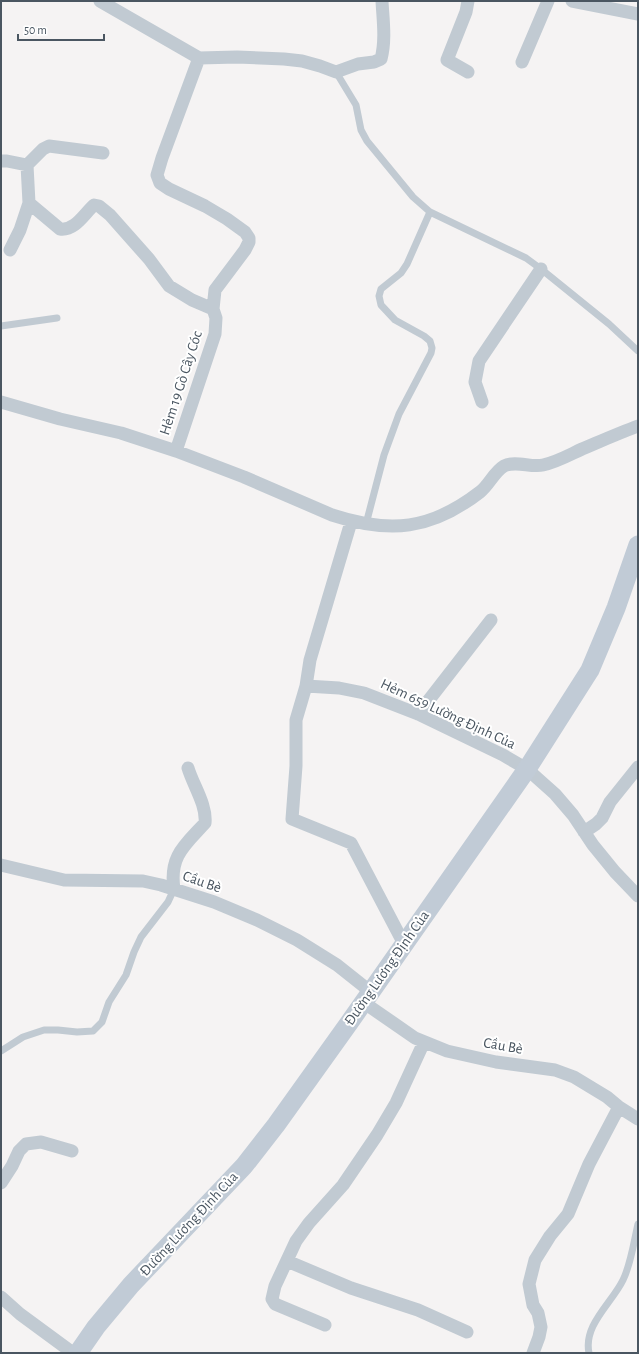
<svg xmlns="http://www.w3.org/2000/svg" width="639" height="1354" font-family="'Alegreya Sans',sans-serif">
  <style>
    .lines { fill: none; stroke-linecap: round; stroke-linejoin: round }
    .lane { stroke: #c1cad2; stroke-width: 7 }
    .street { stroke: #c1cad2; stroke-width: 13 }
    .secondary { stroke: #c1cbd6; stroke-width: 19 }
    .labels { text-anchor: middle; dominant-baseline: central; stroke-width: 4; stroke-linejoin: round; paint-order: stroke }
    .street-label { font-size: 15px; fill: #4a5661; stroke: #fff }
  </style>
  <rect width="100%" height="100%" fill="#f5f3f3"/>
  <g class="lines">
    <path class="lane" d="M336 72 356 105 361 130 367 141 413 197 430 212 526 258 541 269 609 324 638 351
      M1 326 57 318
      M366 524 384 455 399 414 431 353 432 348 430 341 424 336 395 320 381 305 379 296 381 289 401 273 407 264 430 212
      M1 1051 23 1037 44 1030H58L77 1032 93 1031 102 1022 109 1002 126 975 134 952 141 937 168 902 174 889
      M589 1353C583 1325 612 1303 623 1280 631 1264 634 1241 638 1224"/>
    <path class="street" d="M100 1 199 58 237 57 284 59 302 61 320 66 336 72 358 64 374 62 381 59C386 40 383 20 382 1
      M572 1 638 14
      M522 62 548 1
      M468 72 447 60 466 12 468 1
      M1 161H7L27 165 43 149 49 146 103 153
      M29 203 60 229C75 231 84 214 94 205L99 206 110 215 149 259 169 286 192 300 213 309
      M10 250 20 230 29 203 27 165
      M1 402 60 419 121 433 176 451 244 477 332 515C390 534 431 530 480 492 489 485 494 472 504 466 516 460 531 468 543 465 557 462 569 455 582 449 601 441 619 433 638 426
      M482 402 475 382 479 361 541 269
      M176 451 215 334 216 318 213 309 215 290 245 250 249 242V238L245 232 227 219 205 206 169 189 160 183 157 175 162 158 199 58
      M351 522 310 660 306 686 296 720V766L292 819 351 843 404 944
      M306 686 339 688 364 693 418 714 503 755 527 769 555 794 573 815 593 845 615 872 638 896
      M418 714 491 620
      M584 832 596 824 602 818 610 802 638 767
      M1 865 64 880 143 881 161 885 214 902 257 920 297 940 337 965 371 992
      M174 889C169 856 185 845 205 823 207 805 193 785 188 768
      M363 1002 415 1038 447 1051 496 1062 555 1070 574 1077 607 1097 619 1107 638 1119
      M1 1183 12 1166 19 1151 26 1144 41 1142 72 1151
      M287 1261 351 1288 418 1310 467 1332
      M1 1297 20 1314 73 1353
      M325 1325 275 1304 272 1299 275 1286 296 1241 309 1223 343 1185 377 1135 396 1103 424 1042
      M533 1353 539 1337 541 1327 538 1313 533 1305 529 1284 535 1260 550 1236 568 1214 589 1164 619 1107"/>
    <path class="secondary" d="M78 1353 96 1327 131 1285 244 1166 276 1125 349 1023 527 769 590 670 616 608 638 545"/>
  </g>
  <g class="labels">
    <g class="street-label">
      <text transform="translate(181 383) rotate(-72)">Hẻm 19 Gò Cây Cóc</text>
      <text transform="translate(448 714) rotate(25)">Hẻm 659 Lường Định Của</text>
      <text transform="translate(202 882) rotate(19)">Cầu Bè</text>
      <text transform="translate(387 968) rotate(-55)">Đường Lương Định Của</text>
      <text transform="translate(503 1046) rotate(10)">Cầu Bè</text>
      <text transform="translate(189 1224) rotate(-47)">Đường Lương Định Của</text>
    </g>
  </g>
  <rect width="639" height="1354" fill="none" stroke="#4a5661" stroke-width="4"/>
  <path d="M18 34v6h86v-6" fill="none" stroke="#4a5661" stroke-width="2"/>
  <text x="24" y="34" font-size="12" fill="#4a5661" stroke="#ffffff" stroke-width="3" paint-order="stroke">50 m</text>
</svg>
